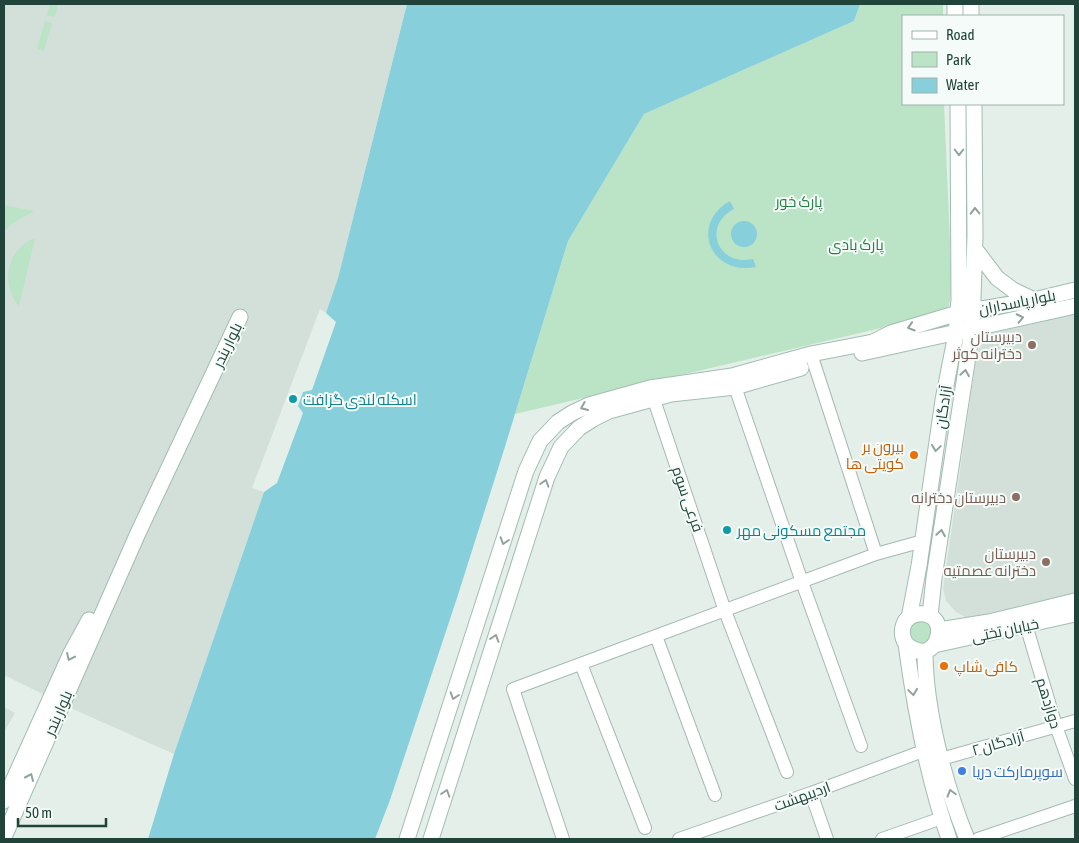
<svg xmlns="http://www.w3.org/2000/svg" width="1079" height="843" font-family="'Asap Condensed',Cairo,sans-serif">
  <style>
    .built { fill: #d2e0d9 }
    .green { fill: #bbe3c5 }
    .water { fill: #86cfdb }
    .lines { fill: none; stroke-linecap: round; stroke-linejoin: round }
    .street-casing { stroke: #a5b8b2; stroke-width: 14 }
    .secondary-casing { stroke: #a1bdb2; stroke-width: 17 }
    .street { stroke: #fff; stroke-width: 12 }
    .secondary { stroke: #fff; stroke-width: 15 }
    .oneway { stroke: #90a29c }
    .education-dot { fill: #8d6e63; stroke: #f5fbf8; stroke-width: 2 }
    .culture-dot { fill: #0f9aa8; stroke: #f5fbf8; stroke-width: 2 }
    .food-dot { fill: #e8710a; stroke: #f5fbf8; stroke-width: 2 }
    .shop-dot { fill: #3f7fe0; stroke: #f5fbf8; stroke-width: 2 }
    .labels { text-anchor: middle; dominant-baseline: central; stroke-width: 4; stroke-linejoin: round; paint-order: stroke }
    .park-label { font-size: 15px; fill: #258046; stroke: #f5fbf8 }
    .street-label { font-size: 15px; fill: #20443a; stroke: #f5fbf8 }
    .education-label { font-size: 15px; fill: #785e54; stroke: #f5fbf8; text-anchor: end }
    .culture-label { font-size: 15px; fill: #0d838f; stroke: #f5fbf8; text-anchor: start }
    .food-label { font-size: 15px; fill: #c56008; stroke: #f5fbf8; text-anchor: end }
    .shop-label { font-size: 15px; fill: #366cbe; stroke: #f5fbf8; text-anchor: start }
  </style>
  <rect width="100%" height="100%" fill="#e4efea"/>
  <path class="built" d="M4 4H407L338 278 326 313 320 309 252 488 264 492 174 754 75 710 4 675Z
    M1075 312V593L977 618H967L956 612 946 601 943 589 977 352 989 334Z
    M4 707 15 713 4 732Z"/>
  <path class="green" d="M50 4H58L55 17 47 15Z
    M860 4H943V16H903V104H944L952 288 949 306 941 314 515 414 568 241 644 114 854 21Z
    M45 21 52 23 44 51 37 49Z
    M4 205 34 211 10 225 4 232Z
    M35 238 19 306C0 284 6 249 35 238Z
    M920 616 936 630 923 648 904 633Z"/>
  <path class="water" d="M407 4H860L854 21 644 114 568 241 503 453 457 598 390 800 375 839H148L174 754 264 492 277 483 303 413 298 406 303 392 312 390 336 322 326 313 338 278Z
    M730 201 734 209C702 225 717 267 753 259L756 267C709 276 690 223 730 201Z
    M731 234a13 13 0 1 1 26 0a13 13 0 1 1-26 0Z"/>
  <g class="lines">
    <defs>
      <path id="street" d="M732 378 802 582 861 746
        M651 391 725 611 787 772
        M876 554 923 541
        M1026 625 1056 726 1075 779
        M656 636 715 795
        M581 664 645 828
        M941 759 1075 721
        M811 793 827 839
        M563 839 513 689 876 554 811 354
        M679 839 811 793 923 751
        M882 839 942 818
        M978 839 1075 806"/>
      <path id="secondary" d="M955 4V16
        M971 4V16
        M975 249 997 278 1013 290 1034 300
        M862 353 1075 306
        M930 616 934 578 972 330 975 236 974 104
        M909 618 919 566 943 400 956 334 959 300 958 104
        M939 630 989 622 1075 601
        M906 644C938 672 954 610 918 614 902 616 899 633 906 644 915 711 927 776 949 839
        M934 645 1075 614
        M925 651C925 710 945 785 967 839
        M4 801 71 653 89 620
        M4 837 138 533 240 317
        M407 839 526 471 540 441 558 422 572 413 589 405 650 388 732 376 811 354 873 342 891 333 958 313 1034 300 1075 290
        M431 839 547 477 561 447 579 428 593 419 609 411 671 394 735 387 801 368"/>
    </defs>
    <use href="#street" class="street-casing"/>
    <use href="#secondary" class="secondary-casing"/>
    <use href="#street" class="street"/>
    <use href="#secondary" class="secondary"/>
  </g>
  <defs><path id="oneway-chevron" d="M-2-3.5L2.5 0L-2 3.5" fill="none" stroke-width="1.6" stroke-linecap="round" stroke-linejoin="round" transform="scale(1.25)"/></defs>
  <g class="oneway">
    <use href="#oneway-chevron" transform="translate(959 152) rotate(90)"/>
    <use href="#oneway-chevron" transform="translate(975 211) rotate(-91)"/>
    <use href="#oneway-chevron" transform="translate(1020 318) rotate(-12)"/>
    <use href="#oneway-chevron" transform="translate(911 327) rotate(163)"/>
    <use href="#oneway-chevron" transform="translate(965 373) rotate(-81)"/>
    <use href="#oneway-chevron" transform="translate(584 407) rotate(157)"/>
    <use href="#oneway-chevron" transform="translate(936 448) rotate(98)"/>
    <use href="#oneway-chevron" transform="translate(545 483) rotate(-72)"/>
    <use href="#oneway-chevron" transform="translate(941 533) rotate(-81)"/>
    <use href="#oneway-chevron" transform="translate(504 541) rotate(108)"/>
    <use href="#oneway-chevron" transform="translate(495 638) rotate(-72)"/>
    <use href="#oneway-chevron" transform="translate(70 657) rotate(115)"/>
    <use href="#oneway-chevron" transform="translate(913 692) rotate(82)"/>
    <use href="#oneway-chevron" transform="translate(454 696) rotate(108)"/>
    <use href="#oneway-chevron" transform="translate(30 777) rotate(-66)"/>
    <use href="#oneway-chevron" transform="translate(446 793) rotate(-72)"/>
    <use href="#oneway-chevron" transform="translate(951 793) rotate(-106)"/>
  </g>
  <g class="education-dot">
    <circle cx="1032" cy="345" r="5"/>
    <circle cx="1016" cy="497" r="5"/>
    <circle cx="1046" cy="562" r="5"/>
  </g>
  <g class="culture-dot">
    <circle cx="293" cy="399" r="5"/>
    <circle cx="727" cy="530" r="5"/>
  </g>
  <g class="food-dot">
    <circle cx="914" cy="455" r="5"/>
    <circle cx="944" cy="666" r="5"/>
  </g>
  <circle class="shop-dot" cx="962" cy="771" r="5"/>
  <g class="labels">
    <g class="park-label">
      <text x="799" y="201">پارک خور</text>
      <text x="856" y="244">پارک بادی</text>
    </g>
    <g class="street-label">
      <text transform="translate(1017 302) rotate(-11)">بلوار پاسداران</text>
      <text transform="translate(227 345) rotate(-64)">بلوار بندر</text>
      <text transform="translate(943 407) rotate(-81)">آزادگان</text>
      <text transform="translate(688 499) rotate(71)">فرعی سوم</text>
      <text transform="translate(1005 630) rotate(-12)">خیابان تختی</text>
      <text transform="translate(1049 703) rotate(73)">دوازدهم</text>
      <text transform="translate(58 713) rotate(-66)">بلوار بندر</text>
      <text transform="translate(998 743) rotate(-16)">آزادگان ۲</text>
      <text transform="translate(802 796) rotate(-20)">اردیبهشت</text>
    </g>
    <g class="education-label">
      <text x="1022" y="336">دبیرستان<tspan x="1022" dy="17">دخترانه کوثر</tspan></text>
      <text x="1006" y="497">دبیرستان دخترانه</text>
      <text x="1036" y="553">دبیرستان<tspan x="1036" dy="17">دخترانه عصمتیه</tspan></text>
    </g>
    <g class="culture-label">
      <text x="303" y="399">اسکله لندی گزافت</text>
      <text x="737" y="530">مجتمع مسکونی مهر</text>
    </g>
    <g class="food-label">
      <text x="904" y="446">بیرون بر<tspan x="904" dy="17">کویتی ها</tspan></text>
      <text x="954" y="666" text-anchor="start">کافی شاپ</text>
    </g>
    <g class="shop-label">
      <text x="972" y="771">سوپرمارکت دریا</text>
    </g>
  </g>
  <rect width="1079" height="843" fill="none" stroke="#20443a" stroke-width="10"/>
  <rect x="902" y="15" width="162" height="90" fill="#f5fbf8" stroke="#a0b2ac"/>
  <rect x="912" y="31" width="25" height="8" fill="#ffffff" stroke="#a0b2ac"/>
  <text x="946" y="40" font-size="15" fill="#20443a">Road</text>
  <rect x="912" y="52" width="25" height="15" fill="#bbe3c5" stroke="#a0b2ac"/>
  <text x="946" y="65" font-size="15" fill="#20443a">Park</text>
  <rect x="912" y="78" width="25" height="15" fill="#86cfdb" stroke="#a0b2ac"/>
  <text x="946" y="90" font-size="15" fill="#20443a">Water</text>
  <path d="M18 818v8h88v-8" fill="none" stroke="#20443a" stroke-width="2.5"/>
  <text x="25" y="818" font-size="15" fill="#20443a" stroke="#f5fbf8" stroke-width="4" paint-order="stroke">50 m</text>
</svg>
